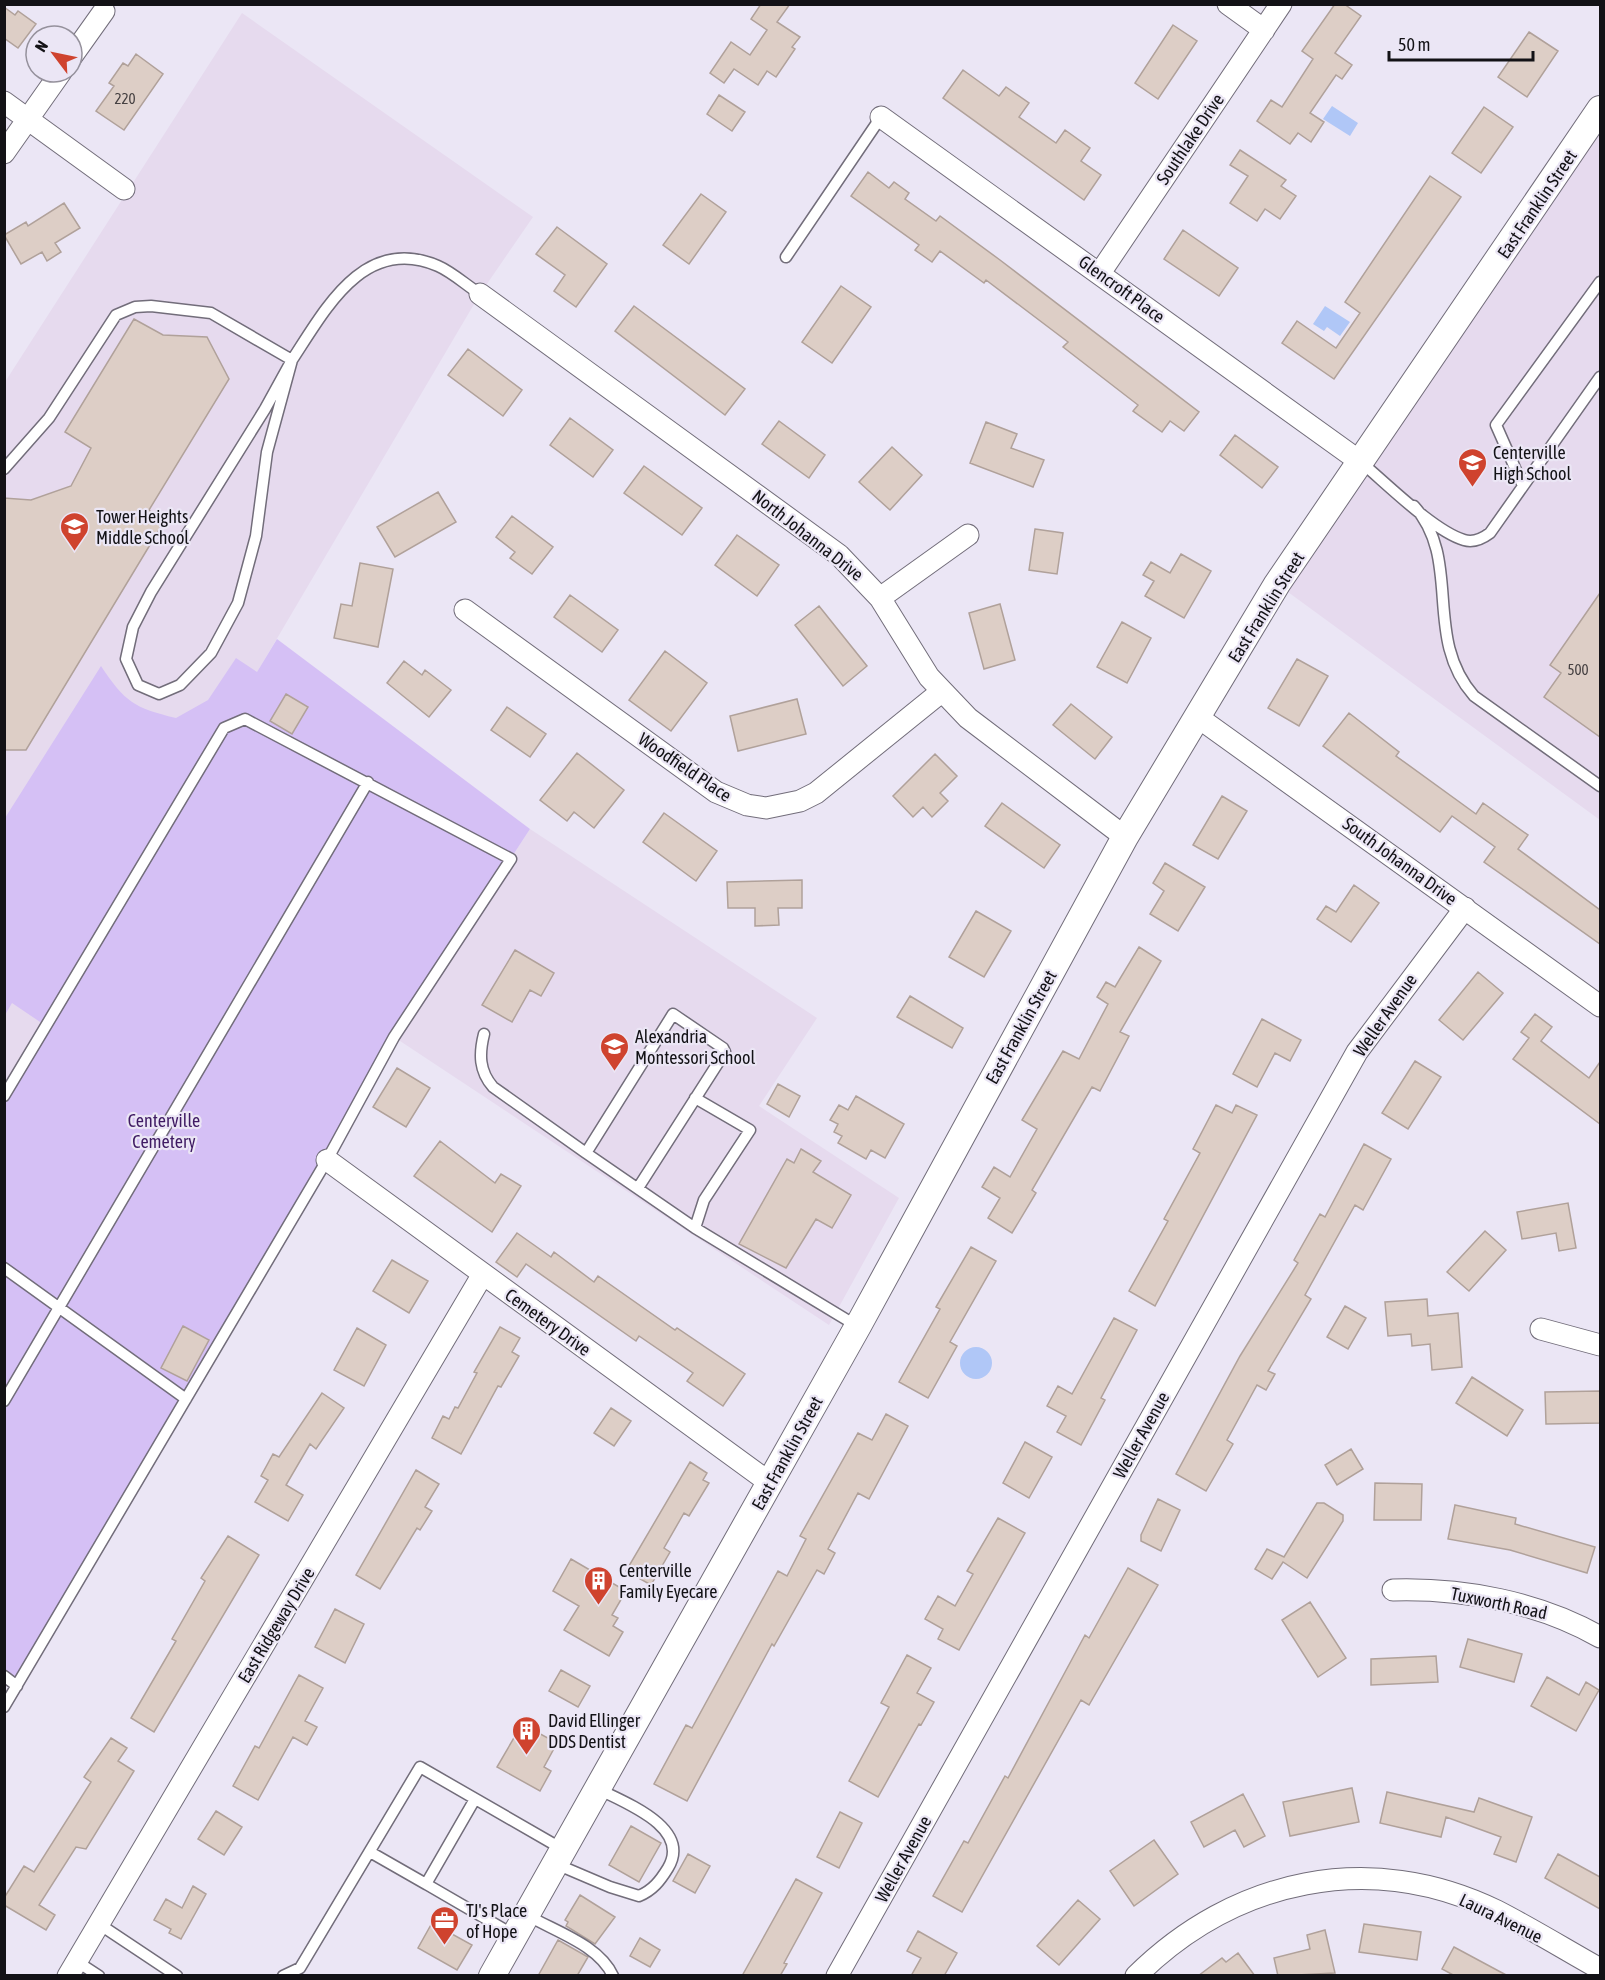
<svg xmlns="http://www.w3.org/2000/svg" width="1605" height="1980" font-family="'Asap Condensed',sans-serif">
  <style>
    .education { fill: #e6daee }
    .green { fill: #d5c0f5 }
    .water { fill: #b0c7f7 }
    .building { fill: #ddcec6; stroke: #b0a19a; stroke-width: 1.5 }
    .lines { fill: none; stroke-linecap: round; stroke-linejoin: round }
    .service-casing { stroke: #726d7a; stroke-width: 13 }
    .minor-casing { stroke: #726d7a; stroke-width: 23 }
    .tertiary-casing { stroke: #726d7a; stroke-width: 28 }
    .service { stroke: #fff; stroke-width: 10 }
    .minor { stroke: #fff; stroke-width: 21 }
    .tertiary { stroke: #fff; stroke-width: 26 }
    .labels { text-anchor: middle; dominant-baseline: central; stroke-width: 4.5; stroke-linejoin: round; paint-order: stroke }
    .number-label { font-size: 15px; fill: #464142 }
    .street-label { font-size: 18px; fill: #131216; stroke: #ebe6f5 }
    .poi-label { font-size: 18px; fill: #131216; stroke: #ebe6f5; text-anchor: start }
    .park-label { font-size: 18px; fill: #3f1b63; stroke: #ebe6f5 }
  </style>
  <rect width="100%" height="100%" fill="#ebe6f5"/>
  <path class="education" d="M242 13 533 217 480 294 5 1100V382Z
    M1600 109V820L1277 584Z
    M530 829 817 1018 759 1106 899 1198 829 1325 394 1037Z"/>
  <path class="green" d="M277 639 530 829 394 1037 17 1686 4 1676V1096L46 1026 12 1003 5 1015V818L101 666C125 702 134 708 176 718L208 700 236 658 257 672Z"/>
  <path class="water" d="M1332 106 1358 123 1350 136 1323 119Z
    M1325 306 1350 322 1340 336 1327 327 1324 331 1313 324Z
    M960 1363a16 16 0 1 1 32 0a16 16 0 1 1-32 0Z"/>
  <path class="building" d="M761 4H790L777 22 800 37 792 47 795 49 776 77 767 71 758 85 734 69 724 83 710 73 731 42 750 55 767 30 751 19Z
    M1335 4H1344L1361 16 1335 53 1352 65 1342 79 1336 75 1310 113 1324 122 1311 142 1298 133 1290 144 1257 121 1271 100 1282 107 1313 59 1302 51Z
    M4 7 15 15 18 11 36 24 18 48 4 38Z
    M1173 25 1197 41 1158 99 1135 83Z
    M1529 32 1558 51 1527 97 1498 77Z
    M136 54 163 74 124 130 96 111 114 86 109 83 123 63 128 66Z
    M963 70 999 96 1006 87 1029 103 1019 117 1056 143 1065 130 1090 148 1081 161 1101 175 1084 200 943 98Z
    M719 95 745 112 732 131 707 114Z
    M1484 107 1513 127 1481 173 1452 153Z
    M1240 150 1286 180 1281 186 1296 196 1280 219 1265 209 1257 221 1230 203 1248 176 1230 165Z
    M868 172 889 188 894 182 909 193 905 199 936 221 940 216 1000 260 1199 412 1184 431 1170 421 1162 432 1133 411 1138 405 1063 347 1068 342 986 280 984 283 940 251 932 262 915 250 919 245 851 196Z
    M1430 176 1461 197 1334 379 1282 343 1297 321 1336 348 1360 313 1345 302Z
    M701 194 726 212 689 264 663 245Z
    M64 203 80 228 55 243 61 252 47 261 42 252 21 264 4 235 26 222 28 226Z
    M557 227 607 264 576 307 554 291 565 275 536 254Z
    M1183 230 1238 268 1219 296 1164 259Z
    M841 286 871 307 832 363 802 342Z
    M634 306 745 389 725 415 615 331Z
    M134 319 163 335 207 337 229 379 149 510 162 525 26 750H4V498L31 500 71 486 91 448 65 432Z
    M468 349 522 390 503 416 448 375Z
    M570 418 613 450 593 477 550 445Z
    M779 421 825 455 809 478 762 444Z
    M986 422 1017 434 1011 448 1044 460 1033 487 970 463Z
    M1235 435 1278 467 1262 488 1220 455Z
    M892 447 922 475 890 510 859 482Z
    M644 466 702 508 682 535 624 493Z
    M438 492 456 522 395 557 377 527Z
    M512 516 553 547 532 574 510 558 515 552 496 537Z
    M1035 529 1063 533 1057 574 1029 570Z
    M737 535 779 565 757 596 715 565Z
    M1181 554 1211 571 1184 618 1145 596 1154 581 1143 575 1151 562 1170 573Z
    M360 563 393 569 378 647 334 638 341 604 352 606Z
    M1600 593V737L1544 697 1561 673 1550 665Z
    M570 595 618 630 602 652 554 617Z
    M1000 604 1015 660 984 669 969 613Z
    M819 606 867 666 843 686 795 625Z
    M1122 622 1151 638 1127 683 1097 667Z
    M665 651 707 683 671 731 629 700Z
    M1297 659 1328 676 1299 726 1268 708Z
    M404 661 422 675 425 670 451 690 429 717 387 683Z
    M286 694 308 707 292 734 270 721Z
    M797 699 806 734 738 751 730 716Z
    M1071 704 1112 737 1095 759 1053 725Z
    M507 707 546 734 530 757 491 730Z
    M1349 713 1399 752 1396 756 1476 814 1483 803 1528 835 1518 849 1600 910V944L1484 862 1495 847 1452 816 1440 832 1323 746Z
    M577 753 624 790 594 828 574 812 567 821 540 800Z
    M935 754 957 776 940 793 948 801 932 817 923 807 913 817 893 796Z
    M1222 796 1247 811 1218 859 1193 845Z
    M1002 803 1060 845 1044 868 985 826Z
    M664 813 717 851 696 881 643 842Z
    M1165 863 1205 887 1178 931 1150 914 1164 891 1153 883Z
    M802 880V908H778L779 925 755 926V908H728L727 882Z
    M1354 885 1379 903 1351 942 1317 919 1326 906 1336 912Z
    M976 911 1011 931 984 977 949 957Z
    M1139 947 1161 961 1120 1032 1129 1036 1100 1091 1092 1087 1032 1190 1036 1193 1012 1233 988 1218 1000 1198 982 1187 994 1167 1010 1177 1037 1129 1022 1120 1063 1051 1079 1059 1108 1004 1097 997 1106 982 1115 987Z
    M515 950 554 973 541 996 530 990 512 1022 482 1005Z
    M1478 972 1503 993 1463 1040 1439 1020Z
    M910 996 963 1028 952 1048 897 1017Z
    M1535 1014 1552 1027 1541 1041 1589 1078 1600 1062V1124L1513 1059 1529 1038 1521 1032Z
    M1262 1019 1301 1040 1290 1061 1275 1053 1257 1087 1233 1074Z
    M1415 1061 1441 1077 1408 1129 1382 1113Z
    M397 1068 430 1088 406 1127 373 1107Z
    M778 1084 800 1096 789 1117 767 1104Z
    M856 1096 904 1124 885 1158 871 1150 866 1159 838 1143 842 1136 834 1132 838 1124 830 1120 839 1105 848 1110Z
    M1216 1105 1232 1113 1236 1105 1257 1115 1155 1306 1129 1291 1168 1221 1164 1219 1200 1153 1193 1149Z
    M440 1141 495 1183 501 1174 521 1186 492 1232 414 1176Z
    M1364 1144 1391 1159 1363 1210 1355 1205 1305 1295 1311 1299 1268 1371 1275 1374 1266 1390 1257 1385 1227 1440 1233 1444 1206 1491 1176 1474 1240 1356 1298 1263 1294 1260 1320 1214 1325 1217Z
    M801 1149 821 1161 813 1172 851 1195 832 1228 816 1219 786 1268 739 1244 787 1159 794 1163Z
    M1568 1203 1576 1248 1559 1251 1556 1233 1522 1239 1517 1212Z
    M1485 1231 1506 1250 1469 1291 1447 1272Z
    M517 1233 551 1257 554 1252 594 1282 598 1276 675 1330 677 1328 745 1374 723 1406 687 1381 693 1373 639 1336 636 1341 526 1264 517 1277 496 1262Z
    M971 1247 996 1261 950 1342 957 1346 928 1398 899 1382 940 1309 936 1307Z
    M392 1260 428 1281 409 1313 373 1291Z
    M1427 1299 1428 1316 1458 1313 1462 1367 1432 1370 1430 1344 1412 1346 1411 1334 1388 1336 1385 1302Z
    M1345 1306 1366 1318 1348 1349 1327 1337Z
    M1114 1318 1137 1330 1101 1398 1105 1400 1081 1445 1057 1432 1066 1416 1047 1406 1058 1386 1072 1394Z
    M183 1326 209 1340 187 1381 161 1368Z
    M500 1327 520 1338 512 1352 519 1356 501 1387 498 1386 461 1454 432 1438 443 1416 449 1419 455 1407 458 1408 477 1373 474 1372Z
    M357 1328 386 1345 364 1386 334 1370Z
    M1472 1377 1523 1410 1507 1436 1456 1403Z
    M1600 1391V1423L1546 1424 1545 1392Z
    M322 1393 344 1408 316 1449 310 1444 286 1485 303 1495 288 1521 255 1502 268 1480 261 1476 273 1454 279 1457Z
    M611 1408 631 1421 614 1446 594 1433Z
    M886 1414 908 1426 869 1499 858 1493 828 1549 835 1553 824 1574 817 1570 774 1646 772 1644 687 1801 654 1784 686 1725 692 1728 778 1571 787 1576 806 1539 800 1536 858 1433 872 1440Z
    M1025 1442 1052 1457 1029 1498 1003 1483Z
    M1351 1449 1363 1469 1337 1485 1325 1465Z
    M690 1462 707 1473 703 1480 709 1483 689 1516 684 1513 664 1548 670 1552 651 1585 626 1571Z
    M416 1470 439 1484 425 1507 432 1511 420 1530 417 1528 380 1589 356 1575Z
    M1375 1483 1422 1484 1421 1520H1374Z
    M1158 1499 1180 1510 1161 1551 1141 1541V1535Z
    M1317 1503H1324L1343 1515V1521L1307 1578 1283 1562 1272 1579 1255 1569 1267 1549 1284 1557Z
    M1455 1505 1516 1518 1515 1524 1595 1547 1587 1573 1510 1550 1448 1539Z
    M998 1518 1025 1533 959 1650 938 1639 943 1629 925 1619 938 1596 955 1606 973 1574 967 1571Z
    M228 1536 259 1555 154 1732 131 1718 176 1641 172 1639 205 1581 201 1578Z
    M571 1559 626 1591 612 1615 618 1618 613 1626 623 1632 609 1656 564 1630 579 1606 553 1591Z
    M1128 1568 1158 1585 1089 1705 1081 1700 962 1912 933 1896 964 1841 968 1843 1005 1776 1008 1778 1085 1635 1089 1638Z
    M1310 1602 1346 1658 1318 1677 1282 1620Z
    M335 1609 364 1624 345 1663 315 1647Z
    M1468 1639 1522 1654 1514 1682 1460 1667Z
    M907 1655 931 1668 917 1693 934 1702 921 1725 919 1724 878 1797 849 1781 889 1707 881 1703Z
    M1436 1656 1438 1682 1371 1685V1659Z
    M561 1670 590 1686 578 1707 549 1691Z
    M299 1675 323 1688 305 1721 317 1727 307 1745 293 1737 258 1800 233 1786 255 1746 259 1748Z
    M1547 1677 1579 1695 1586 1682 1599 1690 1576 1731 1531 1706Z
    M522 1724 557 1743 544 1767 551 1771 540 1791 497 1767Z
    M111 1738 127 1748 118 1761 134 1771 86 1849 76 1847 39 1905 55 1915 46 1930 4 1905V1898L24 1866 34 1872 91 1782 84 1777Z
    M1352 1788 1359 1822 1290 1836 1283 1802Z
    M1387 1792 1474 1812 1479 1798 1532 1817 1516 1862 1494 1854 1501 1837 1446 1817 1441 1837 1380 1823Z
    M1243 1794 1265 1836 1244 1847 1235 1830 1204 1847 1191 1822Z
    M216 1811 242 1827 224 1855 198 1839Z
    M840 1812 862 1823 839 1868 817 1857Z
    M631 1826 661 1843 639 1882 609 1865Z
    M1154 1840 1178 1874 1134 1906 1110 1871Z
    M688 1854 710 1866 695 1893 673 1881Z
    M1558 1854 1600 1877V1909L1545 1878Z
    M796 1879 822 1893 784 1963 787 1964 780 1976H742Z
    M193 1886 206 1894 181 1939 169 1933 171 1929 154 1920 166 1899 182 1908Z
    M580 1895 615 1917 595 1944 566 1926 568 1922 565 1920Z
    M1078 1900 1100 1919 1059 1965 1037 1946Z
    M432 1923 472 1945 457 1970 418 1948Z
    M1364 1924 1421 1932 1417 1960 1359 1952Z
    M1325 1930 1335 1973 1278 1976 1274 1958 1310 1949 1307 1935Z
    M918 1931 957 1953 944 1976H911L921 1958 907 1951Z
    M640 1938 660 1950 650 1967 630 1956Z
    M558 1940 588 1957 577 1976H538Z
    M1454 1947 1508 1976H1455L1442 1969Z
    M1238 1953 1255 1976H1198L1222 1958 1226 1962Z"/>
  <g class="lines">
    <defs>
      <path id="service" d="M786 257 881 117
        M292 360 267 452 256 536 238 603 211 653 180 685 159 694 138 685 126 659 133 627 151 592 265 409Z
        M1362 463C1387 484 1434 531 1464 540 1474 543 1482 539 1490 533L1600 377
        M4 469 49 418 116 315 135 307 151 306 211 313 292 360C325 310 364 234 438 266 452 272 466 285 480 294
        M1523 486 1496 425 1600 282
        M1414 506C1463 561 1422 637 1474 696L1600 786
        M484 1034C479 1054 479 1071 493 1087L586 1153
        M4 1096 224 728 245 719 511 859 394 1037 327 1160 4 1707
        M695 1098 750 1130 704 1200 695 1228
        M638 1188 725 1052 723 1048 673 1014 586 1153 695 1228 857 1326
        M4 1268 186 1399
        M4 1401 368 782
        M4 1676 17 1686
        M370 1852 426 1884 475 1799
        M556 1864 610 1887 639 1896C653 1890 660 1881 668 1868 692 1828 626 1803 598 1789
        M426 1884 514 1935
        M527 1915C556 1932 599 1945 613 1976
        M99 1924 177 1976
        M76 1961 99 1976
        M283 1976 300 1968 420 1767 564 1850"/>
      <path id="minor" d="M1228 4 1264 30
        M72 56 104 11
        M4 102 124 189
        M881 117 1362 463
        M4 153 61 72
        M1100 273 1281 4
        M480 294 839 555 880 598 929 677 968 718 1125 837
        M880 598 968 535
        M465 610 716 792 747 805 766 808 800 801 816 793 941 692
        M1199 718 1600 1006
        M327 1160 770 1483
        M1541 1329 1600 1345
        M1393 1590C1463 1588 1539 1602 1600 1637
        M68 1976 483 1274
        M837 1976 1357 1052 1465 908
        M1136 1976C1234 1879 1370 1849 1497 1911 1532 1929 1566 1950 1600 1969"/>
      <path id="tertiary" d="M492 1976 858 1326 1125 837 1277 584 1600 109"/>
    </defs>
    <use href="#service" class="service-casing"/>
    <use href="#minor" class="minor-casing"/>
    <use href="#tertiary" class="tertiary-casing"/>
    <use href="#service" class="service"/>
    <use href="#minor" class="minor"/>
    <use href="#tertiary" class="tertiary"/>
  </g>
  <defs>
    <symbol id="school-pin" viewBox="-11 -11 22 30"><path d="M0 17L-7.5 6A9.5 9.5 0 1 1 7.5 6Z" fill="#cf432e" stroke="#ebe6f5"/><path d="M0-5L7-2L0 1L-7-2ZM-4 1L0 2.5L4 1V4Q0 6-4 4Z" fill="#fff"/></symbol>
    <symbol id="building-pin" viewBox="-11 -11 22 30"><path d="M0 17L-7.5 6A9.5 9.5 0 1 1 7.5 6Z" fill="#cf432e" stroke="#ebe6f5"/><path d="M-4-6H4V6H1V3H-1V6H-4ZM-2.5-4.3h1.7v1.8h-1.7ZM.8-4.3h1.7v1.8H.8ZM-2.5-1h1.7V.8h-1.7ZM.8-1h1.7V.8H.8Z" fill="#fff"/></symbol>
    <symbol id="office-pin" viewBox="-11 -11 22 30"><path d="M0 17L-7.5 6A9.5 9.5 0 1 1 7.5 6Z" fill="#cf432e" stroke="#ebe6f5"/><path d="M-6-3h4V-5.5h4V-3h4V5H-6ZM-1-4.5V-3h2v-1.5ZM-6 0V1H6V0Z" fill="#fff"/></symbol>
  </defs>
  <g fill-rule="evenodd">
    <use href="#school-pin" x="1456" y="446" width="33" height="45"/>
    <use href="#school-pin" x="58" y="510" width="33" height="45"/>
    <use href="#school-pin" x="598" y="1030" width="33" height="45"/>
    <use href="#building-pin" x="582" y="1564" width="33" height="45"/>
    <use href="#building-pin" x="510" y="1714" width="33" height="45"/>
    <use href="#office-pin" x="428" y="1904" width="33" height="45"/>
  </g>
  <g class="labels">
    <g class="number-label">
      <text x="125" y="98">220</text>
      <text x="1578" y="669">500</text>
    </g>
    <g class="street-label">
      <text transform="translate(1190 139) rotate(-56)">Southlake Drive</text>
      <text transform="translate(1537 204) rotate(-56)">East Franklin Street</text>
      <text transform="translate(1122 289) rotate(36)">Glencroft Place</text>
      <text transform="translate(808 535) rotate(38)">North Johanna Drive</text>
      <text transform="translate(1266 607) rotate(-58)">East Franklin Street</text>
      <text transform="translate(685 767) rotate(34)">Woodfield Place</text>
      <text transform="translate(1400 861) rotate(36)">South Johanna Drive</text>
      <text transform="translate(1385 1015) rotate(-55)">Weller Avenue</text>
      <text transform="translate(1021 1027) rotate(-61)">East Franklin Street</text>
      <text transform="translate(548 1322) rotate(36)">Cemetery Drive</text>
      <text transform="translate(1141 1435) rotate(-61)">Weller Avenue</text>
      <text transform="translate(787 1453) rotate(-61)">East Franklin Street</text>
      <text transform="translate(1499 1603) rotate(12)">Tuxworth Road</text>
      <text transform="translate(276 1625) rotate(-59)">East Ridgeway Drive</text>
      <text transform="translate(903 1859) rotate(-61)">Weller Avenue</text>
      <text transform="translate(1501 1918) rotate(26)">Laura Avenue</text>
    </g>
    <g class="poi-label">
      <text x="1493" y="452">Centerville<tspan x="1493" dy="21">High School</tspan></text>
      <text x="96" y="516">Tower Heights<tspan x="96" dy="21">Middle School</tspan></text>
      <text x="635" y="1036">Alexandria<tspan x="635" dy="21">Montessori School</tspan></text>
      <text x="619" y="1570">Centerville<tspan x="619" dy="21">Family Eyecare</tspan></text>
      <text x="548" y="1720">David Ellinger<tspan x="548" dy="21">DDS Dentist</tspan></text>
      <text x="466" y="1910">TJ's Place<tspan x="466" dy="21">of Hope</tspan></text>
    </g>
    <g class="park-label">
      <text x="164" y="1120">Centerville<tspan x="164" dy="21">Cemetery</tspan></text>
    </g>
  </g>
  <rect width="1605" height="1980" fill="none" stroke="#131216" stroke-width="12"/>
  <g transform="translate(54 54) rotate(302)"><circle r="28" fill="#ebe6f5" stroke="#95919c" stroke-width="1.5"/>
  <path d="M0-4.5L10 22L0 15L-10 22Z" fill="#cf432e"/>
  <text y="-9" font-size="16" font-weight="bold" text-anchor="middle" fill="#131216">N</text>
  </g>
  <path d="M1389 51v9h144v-9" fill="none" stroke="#131216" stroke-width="3"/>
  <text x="1398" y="51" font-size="18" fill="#131216" stroke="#ebe6f5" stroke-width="4.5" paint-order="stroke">50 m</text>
</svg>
